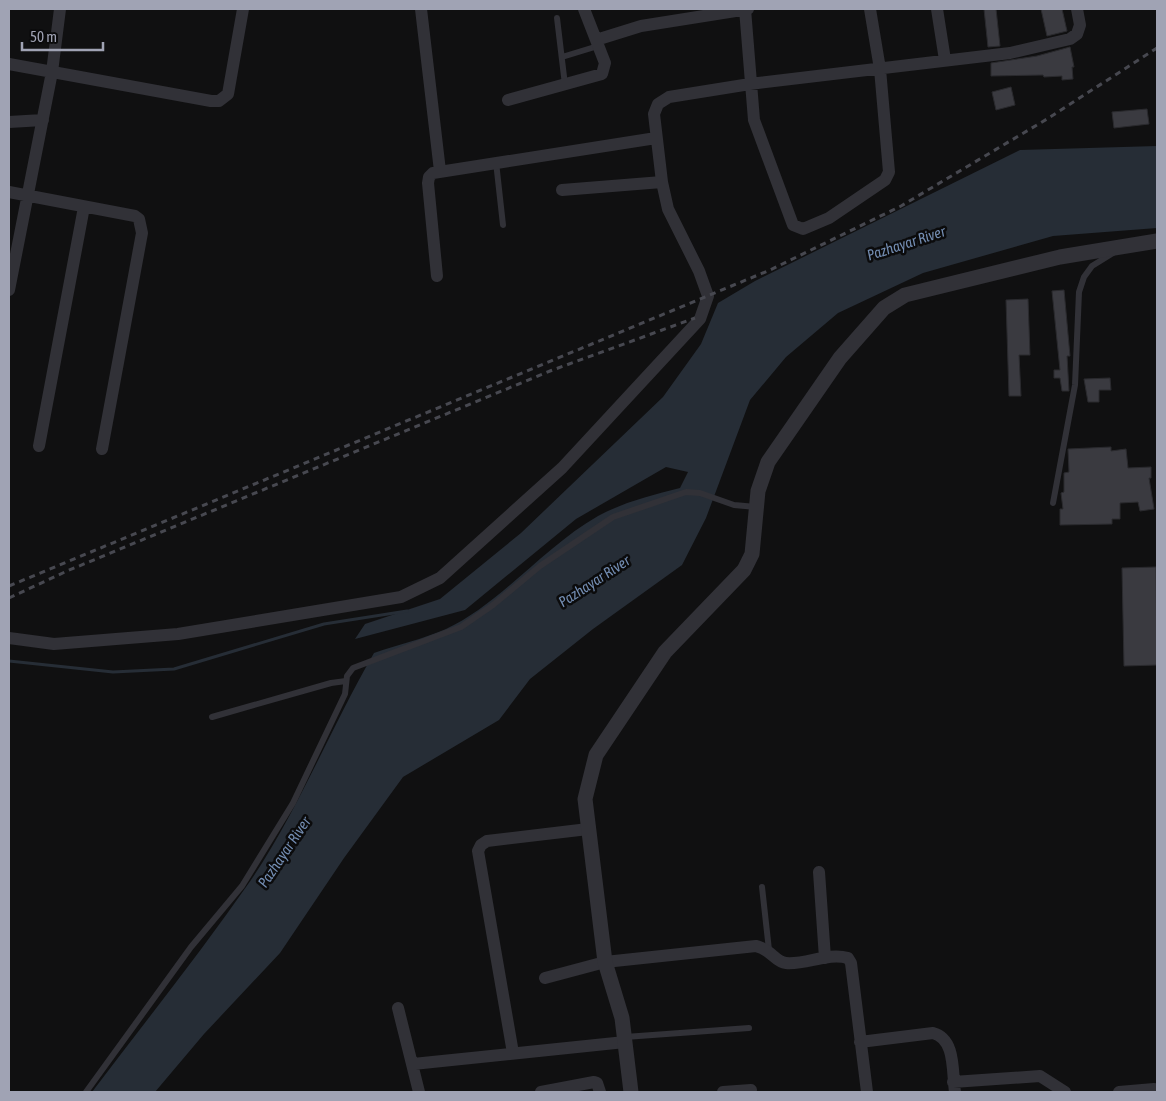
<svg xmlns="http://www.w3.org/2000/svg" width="1166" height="1101" font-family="'Asap Condensed',sans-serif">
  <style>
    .water { fill: #262d36 }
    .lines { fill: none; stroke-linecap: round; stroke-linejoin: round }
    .stream { stroke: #262d36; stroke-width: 3 }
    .building { fill: #3a3a40; stroke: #2a2a2e }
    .service { stroke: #313137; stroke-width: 6 }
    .minor { stroke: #313137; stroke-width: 12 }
    .tertiary { stroke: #313137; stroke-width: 15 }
    .rail { stroke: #474850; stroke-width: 3; stroke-dasharray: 6 5; stroke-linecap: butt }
    .labels { text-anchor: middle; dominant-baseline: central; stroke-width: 5; stroke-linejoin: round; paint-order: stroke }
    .water-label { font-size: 15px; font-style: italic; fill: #738db2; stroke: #0b0b0c }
  </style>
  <rect width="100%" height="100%" fill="#101011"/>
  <path class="water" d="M1157 146V228L1053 236 923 273 838 313 786 357 750 400 706 518 682 565 593 629 530 679 499 720 403 777 344 858 280 953 204 1034 155 1092H92C145 1022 201 952 251 880 299 809 331 727 374 653 397 645 423 639 446 629 500 604 545 546 598 516 624 502 652 495 680 488L688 472 666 467 576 519 465 610 355 639 365 624 440 599 521 533 663 397 701 344 718 303 755 281 1020 150Z"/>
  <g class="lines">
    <path class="stream" d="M9 661 113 672 174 669 324 624 407 611"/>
  </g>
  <path class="building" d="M984 9H996L1000 46 988 47Z
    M1041 9H1062L1067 31 1047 36Z
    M1070 47 1074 67H1072L1073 79 1062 80V76L1044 77 1043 75 991 76V63L1037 56Z
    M1011 87 1015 105 996 110 992 92Z
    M1147 109 1149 124 1114 128 1112 112Z
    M1064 290 1070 356H1067L1069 391H1062L1060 378H1054V370H1060L1052 291Z
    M1028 299 1030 355H1019L1021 396H1009L1006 300Z
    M1110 378 1111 390H1099V402H1088L1084 379Z
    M1111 447V451L1126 449 1128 468 1151 467V478H1149L1154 509 1140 511 1138 502 1120 503V519H1112V524L1060 525V509H1063L1061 493 1064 492V473L1069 472 1068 449Z
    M1156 567 1157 665 1124 666 1122 568Z"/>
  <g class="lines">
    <path class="service" d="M557 18 565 85
      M562 57 598 46
      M496 162 503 225
      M1053 503 1075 385 1079 292 1084 277 1092 266 1113 253
      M212 717 331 683 346 681
      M762 887 769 950
      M625 1037 749 1028
      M86 1092 191 947 242 886 293 803 345 694 347 676 353 668 461 627 493 605 540 566 613 517 686 492 700 493 734 505 756 507"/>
    <path class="minor" d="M421 9 440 171
      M745 9 754 120 793 225 803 229 829 218 885 180 889 172 880 69 870 9
      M937 9 945 60
      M596 40 641 26 748 9
      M9 64 211 101H219L228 94 243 9
      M508 100 602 74 605 63 584 9
      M9 122 43 120
      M562 190 662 182
      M9 192 135 216 139 219 142 233 102 449
      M437 276 428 183 429 177 433 173 656 138
      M9 290 52 72 60 9
      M39 446 84 207
      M9 638 54 644 178 634 401 597 440 578 562 468 700 319 708 296 699 271 668 209 662 182 654 114 658 104 669 97 750 84 1010 53 1070 39 1077 34 1080 25 1077 9
      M819 872 825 958
      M545 978 605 962 756 946C771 949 775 962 786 963 806 965 828 952 848 958L851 963 867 1092
      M398 1008 419 1092
      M860 1042 933 1033C956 1039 952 1072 955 1092
      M513 1053 478 851 481 845 487 841 588 829
      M413 1064 625 1042
      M953 1082 1040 1076 1065 1092
      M541 1092 594 1082 597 1083 600 1092
      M723 1092 751 1090
      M1119 1092 1154 1089"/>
    <path class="tertiary" d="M631 1092 622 1018 605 962 585 799 596 755 665 652 744 570 752 554 758 491 768 462 840 358 884 308 905 295 1060 257 1157 241"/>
    <path class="rail" d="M9 586 770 270 901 206 1047 119 1157 48
      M9 598 67 571 550 371 695 318"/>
  </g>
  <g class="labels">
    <g class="water-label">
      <text transform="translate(906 243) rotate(-18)">Pazhayar River</text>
      <text transform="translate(594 581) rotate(-33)">Pazhayar River</text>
      <text transform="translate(284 852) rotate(-56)">Pazhayar River</text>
    </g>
  </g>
  <rect width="1166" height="1101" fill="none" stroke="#a0a3b4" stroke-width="20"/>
  <path d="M22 42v8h81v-8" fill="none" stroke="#a0a3b4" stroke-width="2.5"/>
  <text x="30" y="42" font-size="15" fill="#a0a3b4" stroke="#0b0b0c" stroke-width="4" paint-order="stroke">50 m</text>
</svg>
